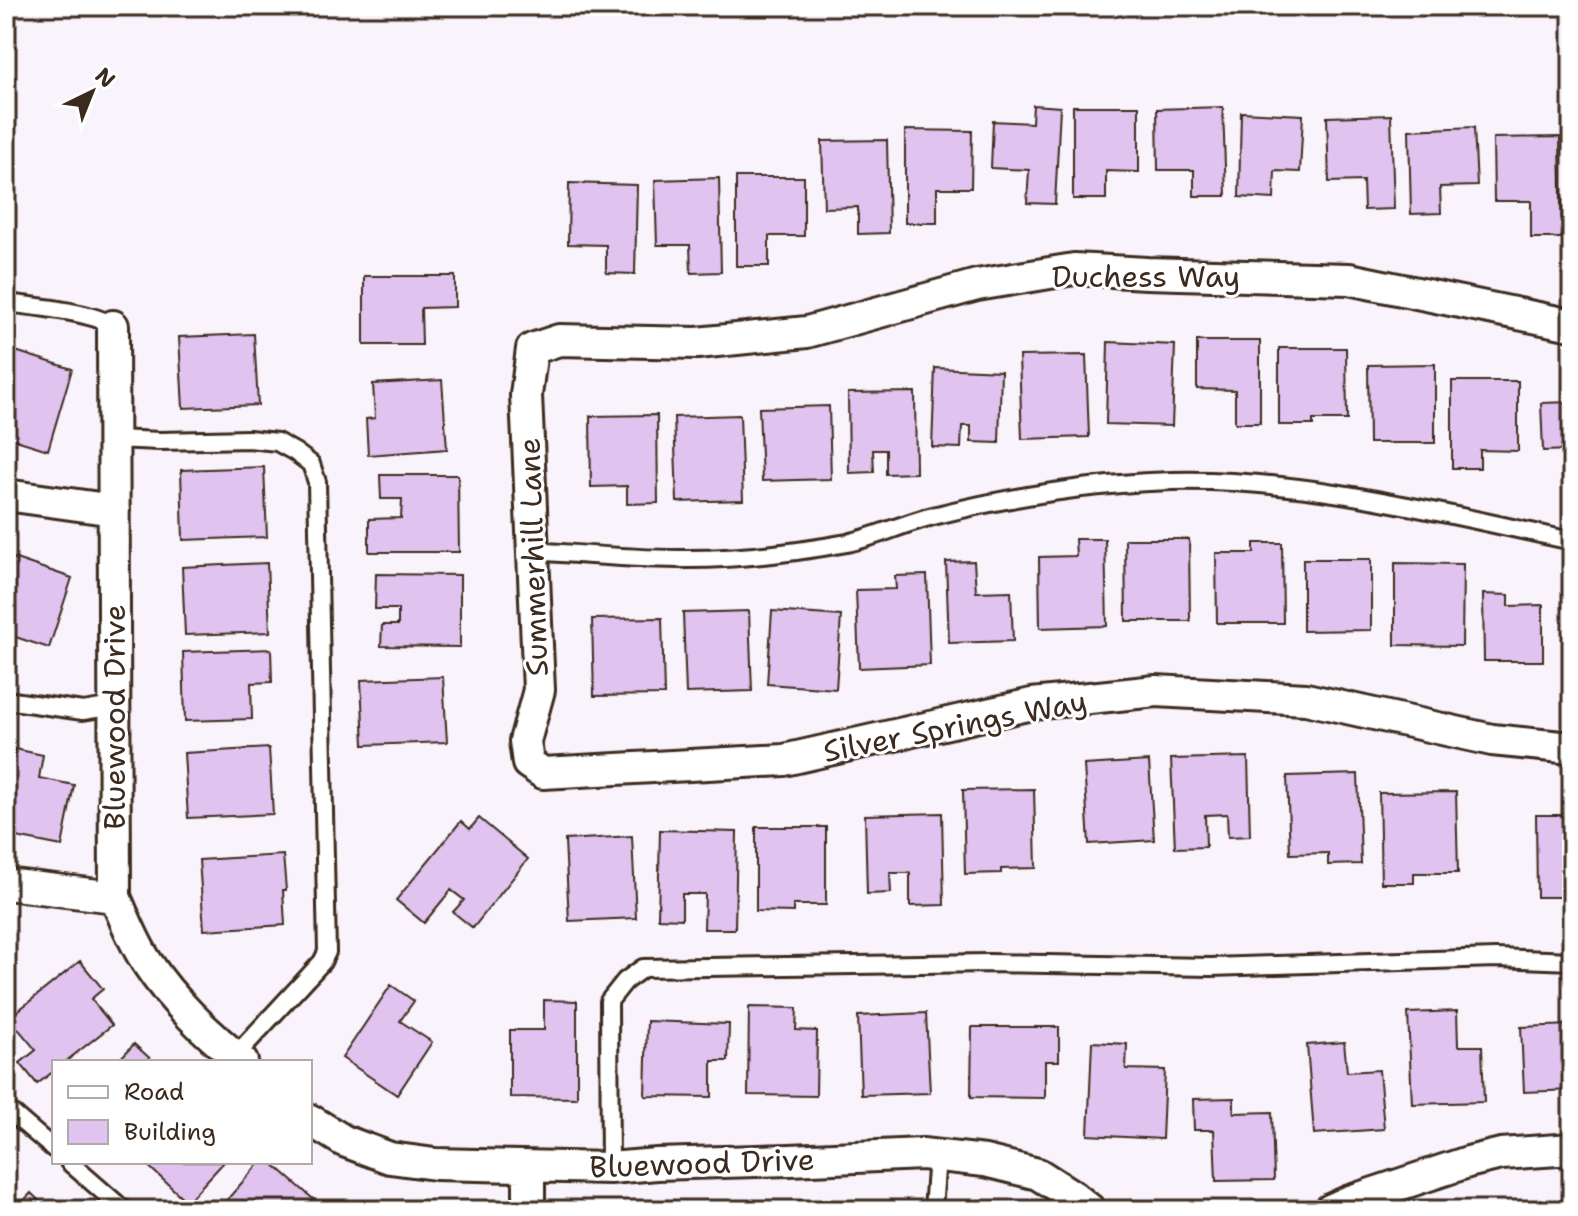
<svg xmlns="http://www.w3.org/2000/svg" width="1578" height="1216" font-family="'Shantell Sans',sans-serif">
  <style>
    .building { fill: #e1c3f0; stroke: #3b2a1e; stroke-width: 2 }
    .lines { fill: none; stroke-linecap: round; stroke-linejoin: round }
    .lane-casing { stroke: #3b2a1e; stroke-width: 22 }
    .street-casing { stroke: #3b2a1e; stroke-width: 36 }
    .lane { stroke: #fff; stroke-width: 16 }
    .street { stroke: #fff; stroke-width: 30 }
    .labels { text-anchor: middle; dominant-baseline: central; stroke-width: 6; stroke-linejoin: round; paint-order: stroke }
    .street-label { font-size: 30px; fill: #3b2a1e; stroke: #fff }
  </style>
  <rect width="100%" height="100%" fill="#f9f3fc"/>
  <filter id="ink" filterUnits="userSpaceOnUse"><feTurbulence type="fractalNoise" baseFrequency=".0125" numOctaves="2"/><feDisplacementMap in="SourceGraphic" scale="16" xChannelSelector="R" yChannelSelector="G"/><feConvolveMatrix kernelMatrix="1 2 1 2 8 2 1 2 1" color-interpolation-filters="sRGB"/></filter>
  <g filter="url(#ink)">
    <path class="building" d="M1033 105 1060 107 1055 204 1027 203 1029 170 991 168 993 121 1032 123Z
      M1073 106H1139V172L1106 171V199H1073Z
      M1223 107 1226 196H1194V170H1158L1157 109Z
      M1241 112 1303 115 1300 172 1275 171 1274 199 1239 197Z
      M1391 115 1394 209 1364 210 1363 181 1329 182 1327 117Z
      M1474 127 1477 186 1440 187 1441 213 1411 214 1409 130Z
      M905 130 972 131 971 188H937V223H905Z
      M1560 137 1562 238H1531V201H1494L1493 138Z
      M887 140 889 233 858 234V207L824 208 822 141Z
      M736 177H804V236H769V266H736Z
      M719 178 721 272 691 273 690 245H657L655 180Z
      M569 183 637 185 635 274 606 273V245L568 244Z
      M364 276H455V307L421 308 422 345H364Z
      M254 334 258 405 183 408 179 337Z
      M1197 341H1260V423H1235V390L1197 389Z
      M1108 342 1175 345 1172 426 1106 424Z
      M6 348 72 369 48 450 6 437Z
      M1279 348H1346L1347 420H1313V425H1279Z
      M1086 355 1089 437 1022 439 1019 356Z
      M1435 364V443H1369L1368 365Z
      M935 368 1001 371 999 443 971 442V426H962L961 448 932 447Z
      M442 380 447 449 368 455 366 419 375 418 373 384Z
      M1452 381H1518V451L1480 450V468H1452Z
      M915 392 916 473 886 474V450H873L874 472 849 473 848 393Z
      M1572 402V450L1543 451 1541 403Z
      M829 406 831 479 762 481 759 408Z
      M657 415 658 503 627 504V486L591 487 590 416Z
      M740 415 743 500 677 502 674 417Z
      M264 467 267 537 183 540 181 470Z
      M380 475H458L459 552H369V519L401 518 402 499H381Z
      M1075 539H1105L1107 626 1040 628 1039 557 1076 556Z
      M1125 539H1189L1190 621H1126Z
      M1254 543H1282L1283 623H1217L1216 553H1254Z
      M7 556 72 578 49 648 6 634Z
      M1303 559H1371V630L1303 631Z
      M974 561 976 592 1011 591 1013 641 949 643 946 562Z
      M267 563 270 632 185 635 182 567Z
      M1395 563 1463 564 1462 646 1395 645Z
      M376 574 460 575V647L381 646 382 625H398V609H375Z
      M927 575 930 665 859 668 856 590 896 589 895 576Z
      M1483 594 1509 595V606L1543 605V661H1484Z
      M749 611 752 691 686 693 683 613Z
      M772 611 841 616 836 689 767 684Z
      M662 618 664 695 594 696 592 619Z
      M271 649 272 682 251 683 252 719 185 721 183 652Z
      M443 677 447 742 364 745 361 680Z
      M269 748 273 814 188 818 184 753Z
      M15 749 43 755 39 778 74 785 62 846 6 835V792Z
      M1248 757 1250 836 1228 837 1227 814 1205 815 1206 847 1175 848 1171 759Z
      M1149 761 1154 840 1089 844 1084 765Z
      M1358 774 1361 864 1328 865V853L1290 854 1287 776Z
      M1034 789 1036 868 1001 869V873L965 874 963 790Z
      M1456 792 1458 873H1414V883H1381L1379 793Z
      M942 813 944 905 910 906V873H890L891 893 867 894 865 815Z
      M1536 815H1572V905H1569V897H1537Z
      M479 818 528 859 473 928 453 912 464 900 451 890 424 923 396 900 461 821 470 829Z
      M756 827H826V905H793V912L756 911Z
      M660 830 737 832 735 929H704L705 894H682V919L658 918Z
      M632 836 636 918 569 921 565 840Z
      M283 855 286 890H283L285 925 204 930 199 860Z
      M80 961 103 989 91 999 112 1025 65 1062H54V1071L37 1084 20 1063 36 1050 9 1018Z
      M391 985 414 1001 400 1021 432 1042 397 1095 342 1058Z
      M544 1000 577 1001V1098L510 1097V1030H544Z
      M749 1007 797 1008 796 1030 817 1031 816 1096 748 1095Z
      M1457 1011 1458 1046H1482L1484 1102 1412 1104 1408 1013Z
      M926 1013 930 1093 861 1095 858 1016Z
      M647 1021 729 1024 728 1061H712V1097L645 1096Z
      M1572 1025V1090L1524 1092 1521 1027Z
      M972 1027H1059V1061H1045V1098L971 1097Z
      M1092 1042 1127 1044 1126 1069 1165 1070 1162 1139 1088 1135Z
      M1344 1042 1347 1072 1379 1070 1384 1129 1314 1134 1307 1045Z
      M134 1044 154 1062H117Z
      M1234 1098V1113L1272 1112 1274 1180 1216 1181 1214 1130H1194L1193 1099Z
      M144 1162H224L187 1202Z
      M260 1162H271L320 1205 315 1210H218Z
      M31 1193 49 1210H15Z"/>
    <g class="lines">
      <defs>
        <path id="lane" d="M6 303C31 306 94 312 113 326
          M114 439 160 441 249 439 277 442 295 452 311 464 317 482 327 952 322 962 235 1056
          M533 551C581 554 630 559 678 559 734 560 792 553 847 543 876 537 904 523 933 516 1007 497 1096 483 1172 481 1307 478 1441 513 1572 541
          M6 700 83 711 114 706
          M6 1108 54 1149
          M69 1162 124 1210
          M610 1168 609 1001 625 981 643 968 989 963 1210 967 1496 958 1572 961
          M933 1210 937 1156"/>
        <path id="street" d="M1572 325 1349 279 1147 273 1074 269 977 285 807 332 697 343 559 340 532 349 526 395 539 690 525 741 528 763 543 773 784 760 1032 704 1156 691 1306 699 1492 740 1572 748
          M113 326 115 897C125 919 134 944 148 964 173 1002 207 1033 242 1062
          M6 495 114 510
          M6 884 115 897
          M310 1120 344 1141 390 1158 435 1164 610 1168 657 1164 790 1160 922 1154 985 1161 1038 1174 1074 1197 1090 1210
          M529 1167V1210
          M1330 1210 1350 1201 1468 1162 1501 1154 1572 1149"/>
      </defs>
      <use href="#lane" class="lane-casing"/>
      <use href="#street" class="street-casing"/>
      <use href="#lane" class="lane"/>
      <use href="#street" class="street"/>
    </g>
  </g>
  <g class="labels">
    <g class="street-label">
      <text x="1146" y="276">Duchess Way</text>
      <text transform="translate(533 557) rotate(-92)">Summerhill Lane</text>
      <text transform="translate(114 717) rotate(-90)">Bluewood Drive</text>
      <text transform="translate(955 726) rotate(-11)">Silver Springs Way</text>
      <text transform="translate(702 1163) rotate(-2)">Bluewood Drive</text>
    </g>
  </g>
  <rect width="1578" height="1216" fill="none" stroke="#fff" stroke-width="32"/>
  <rect x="16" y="16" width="1546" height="1184" fill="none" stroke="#3b2a1e" stroke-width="3" filter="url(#ink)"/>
  <rect x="52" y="1060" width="260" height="104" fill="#ffffff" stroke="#b1aaa5" stroke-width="2"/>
  <rect x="68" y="1086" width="40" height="12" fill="#ffffff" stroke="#b1aaa5" stroke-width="2"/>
  <text x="124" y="1100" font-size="24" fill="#3b2a1e">Road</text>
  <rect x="68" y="1120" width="40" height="24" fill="#e1c3f0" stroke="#b1aaa5" stroke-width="2"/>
  <text x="124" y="1140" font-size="24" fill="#3b2a1e">Building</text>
  <g transform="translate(92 92) rotate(43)" stroke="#ffffff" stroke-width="6" paint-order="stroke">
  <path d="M0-6L14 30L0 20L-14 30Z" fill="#3b2a1e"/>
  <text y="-12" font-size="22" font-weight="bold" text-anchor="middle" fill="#3b2a1e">N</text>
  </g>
</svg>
